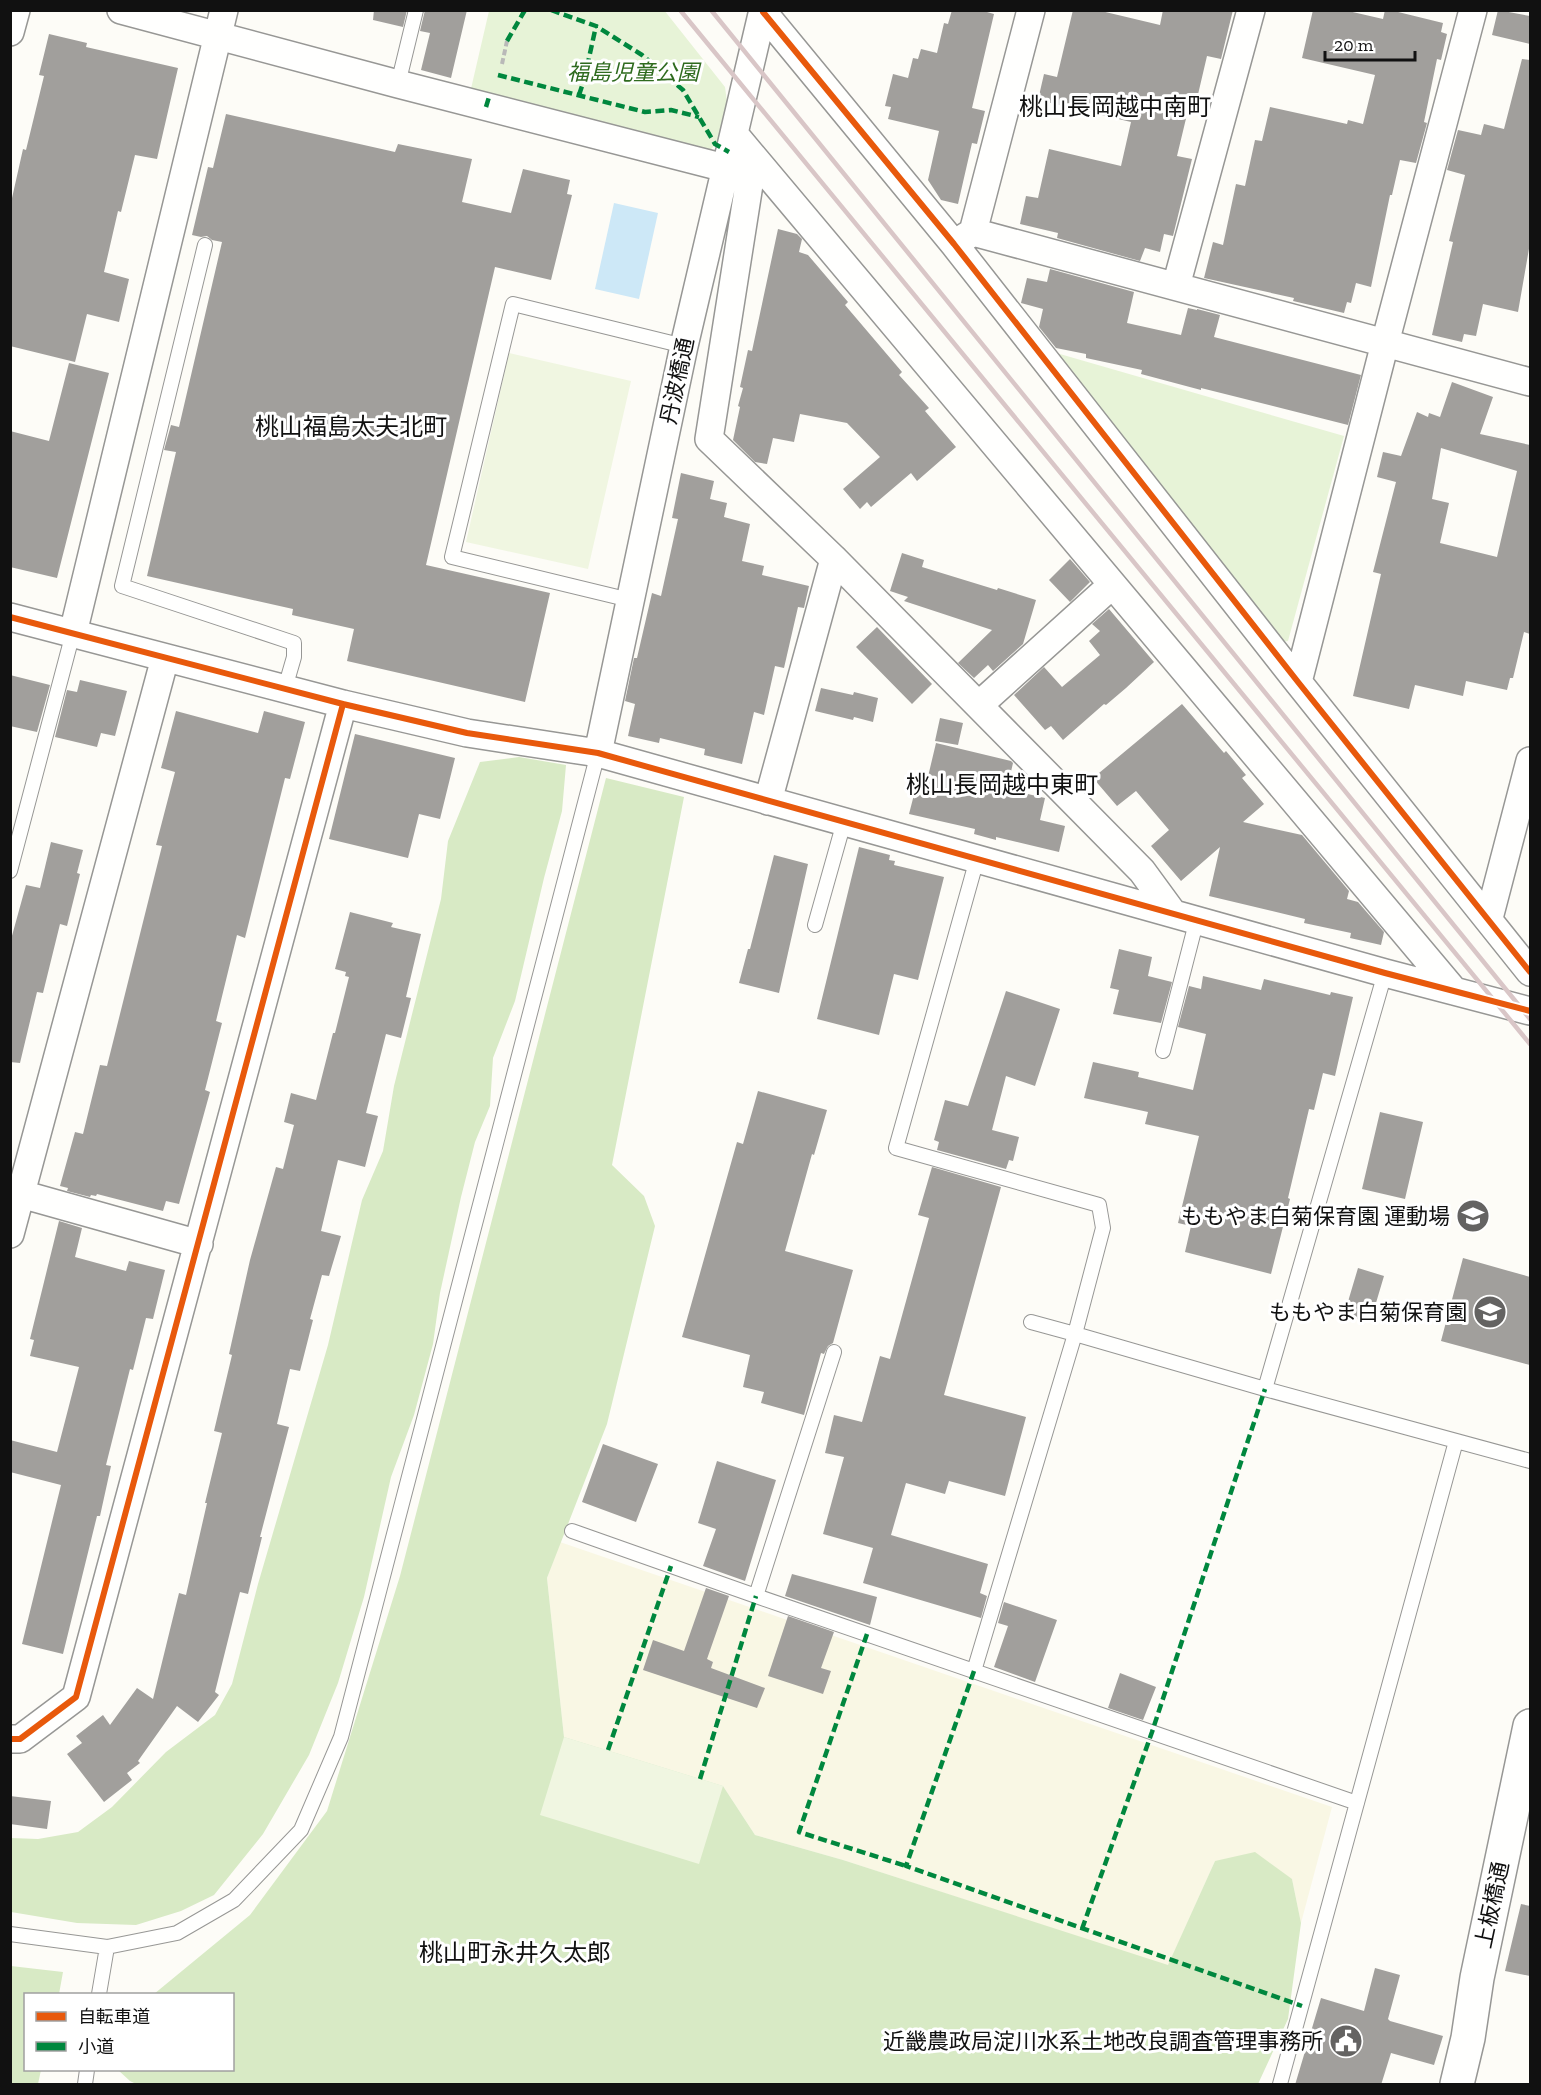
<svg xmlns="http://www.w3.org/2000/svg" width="1541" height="2095" font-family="'Zilla Slab','Noto Sans JP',serif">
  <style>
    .farmland { fill: #f9f7e4 }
    .green { fill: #e7f3d7 }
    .forest { fill: #d8eac5 }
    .pitch { fill: #f0f6e1 }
    .water { fill: #cde8f7 }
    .building { fill: #a19f9c; fill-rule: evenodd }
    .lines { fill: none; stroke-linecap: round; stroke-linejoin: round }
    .service-casing { stroke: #979795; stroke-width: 16 }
    .minor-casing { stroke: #979795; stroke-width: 30 }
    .tertiary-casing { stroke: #979795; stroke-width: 36 }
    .path { stroke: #b9b9b8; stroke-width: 4; stroke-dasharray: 6 3; stroke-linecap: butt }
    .service { stroke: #fffffe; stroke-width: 14 }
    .minor { stroke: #fffffe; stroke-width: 27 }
    .tertiary { stroke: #fffffe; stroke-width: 33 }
    .rail { stroke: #d9c6c7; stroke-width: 4.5 }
    .quiet { stroke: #00873e; stroke-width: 4.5; stroke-dasharray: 9 4.5; stroke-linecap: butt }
    .cycleway-casing { stroke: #fff; stroke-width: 10 }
    .cycleway { stroke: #e8590c; stroke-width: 6 }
    .labels { text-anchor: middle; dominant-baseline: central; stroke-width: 6; stroke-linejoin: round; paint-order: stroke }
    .park-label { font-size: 22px; font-style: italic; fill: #2f6b1f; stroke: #fff }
    .street-label { font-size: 22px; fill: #111; stroke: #fff }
    .poi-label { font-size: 22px; fill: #111; stroke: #fff; text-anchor: end }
    .neighbourhood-label { font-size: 24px; fill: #111; stroke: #fff }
  </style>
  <rect width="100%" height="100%" fill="#fdfcf7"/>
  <path class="farmland" d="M560 1542 1332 1807 1301 1923 1292 1879 1215 1861 1168 1966 843 1860 755 1835 723 1786 564 1737 547 1578Z"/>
  <path class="green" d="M664 10 725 87 727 102 718 141 708 153 470 93 489 11Z
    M1046 350 1344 436 1288 641 1277 643Z"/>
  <path class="forest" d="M519 757 566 765 562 811 544 878 515 1001 493 1058 490 1106 475 1142 461 1197 440 1293 433 1344 414 1415 391 1477 364 1597 338 1683 309 1755 263 1834 214 1895 181 1911 136 1925 77 1923 11 1912V1838L38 1839 78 1832 112 1807 166 1752 215 1715 232 1684 258 1584 328 1345 362 1200 383 1151 394 1086 441 899 448 841 480 762Z
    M606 778 684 797 612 1165 644 1196 655 1226 607 1424 547 1578 564 1737 723 1786 755 1835 843 1860 1168 1965 1215 1861 1255 1852 1292 1879 1301 1923 1288 2019 1258 2084H136L130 2081 118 2070H232V1994H154L250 1915 327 1811 400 1576Z
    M11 1966 63 1972 59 1994H26V2070H41L38 2084H11Z"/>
  <path class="pitch" d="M509 353 631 381 588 569 466 542Z
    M564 1737 723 1786 699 1864 540 1815Z"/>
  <path class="water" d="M614 203 658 213 639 299 595 289Z"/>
  <path class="building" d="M374 10H407L403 27 373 20Z
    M425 10H467L451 78 421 70 430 33 420 31Z
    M952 10H980L994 14 972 108 985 111 977 144 972 143 958 204 941 200 928 180 939 131 888 119 891 107 885 106 893 74 908 78 913 58 918 59 921 49 937 53 944 23 948 24Z
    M1073 10H1097L1160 25 1163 10H1233L1221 59 1207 56 1196 103 1190 102 1177 156 1192 159 1173 236 1164 234 1160 252 1145 248 1140 261 1057 238 1058 233 1020 224 1026 196 1038 198 1049 149 1121 166 1131 122 1038 100 1044 74 1057 77Z
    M1313 10H1344L1383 19 1385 10H1390L1443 23 1441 32 1447 34 1441 60 1437 59 1424 122 1427 123 1416 163 1400 160 1392 195H1390L1371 287 1356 283 1351 303 1347 302 1344 313 1293 301 1294 298 1204 278 1213 242 1223 245 1236 184 1245 186 1255 140 1262 141 1270 107 1347 124 1348 120 1363 124 1375 75 1302 58Z
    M1498 10 1530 16V44L1492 35Z
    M49 34 87 43 86 47 178 68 157 159 135 155 121 212 118 211 104 272 129 279 119 322 87 314 75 362 10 346V207L23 149 26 150 44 76 39 75Z
    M1522 59 1530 60V243L1518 312 1483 304 1476 336 1464 334 1462 342 1432 335 1453 242 1449 241 1465 175 1447 170 1458 130 1481 135 1484 124 1504 129Z
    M226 114 395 152 398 144 472 159 462 202 511 213 523 169 570 180 567 194 572 195 551 280 495 267 426 565 550 593 525 702 347 661 354 629 292 615 293 609 147 576 176 452 164 450 171 425 179 427 222 242 212 240 207 236 201 237 192 235 208 167 213 168Z
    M778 229 797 234 802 239 799 252 808 255 848 302 845 305 902 372 899 375 929 408 925 411 956 447 917 481 911 473 871 507 867 502 860 509 843 489 880 457 847 423 800 414 794 442 773 438 767 464 755 462 733 440 740 407 738 406 743 388 740 387 748 350 752 351Z
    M1050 269 1134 292 1127 323 1181 335 1188 308 1197 310V309L1220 315 1214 337 1361 375 1348 425 1201 388V390L1141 374 1142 370 1086 358V354L1056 348 1039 327 1043 309 1021 303 1027 278 1047 282Z
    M69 363 109 373 57 578 10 567V431L49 441Z
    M1452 382 1493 397 1480 434 1530 445V634L1524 632 1513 678H1510L1507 690 1466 681 1463 696 1415 685 1409 709 1353 696 1381 574 1373 572 1396 482 1377 477 1383 452 1401 456 1417 412 1428 417 1429 413 1440 417ZM1441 448 1517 471 1497 557 1440 543 1449 503 1432 499Z
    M681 473 714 481 710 499 727 503 724 517 750 524 742 561 764 566 762 575 809 586 804 608 798 607 784 668 775 666 764 715 754 712 742 764 704 755 705 749 660 738 659 743 628 736 635 704 625 701 634 658H637L652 593 661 596 678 519 672 518Z
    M902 553 924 560 922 567 997 590 998 588 1036 600 1023 644 993 671 988 665 974 678 958 663 992 630 904 601 908 597 890 591Z
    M1070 559 1090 582 1070 602 1049 580Z
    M1109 609 1154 662 1126 688 1106 705 1104 704 1063 740 1051 726 1045 730 1014 695 1044 667 1062 687 1100 655 1089 641 1100 631 1092 624Z
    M877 627 932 684 912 704 856 647Z
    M10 675 50 685 37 732 10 726Z
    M80 680 127 691 115 736 101 733 97 747 55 737 67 690 77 692Z
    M821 688 853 695 854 692 878 698 873 722 854 717 853 720 815 711Z
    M1182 704 1224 753 1226 751 1246 775 1242 778 1264 804 1243 822 1302 835 1349 891 1347 899 1358 902 1384 932 1381 945 1350 938 1351 933 1304 923 1305 919 1209 896 1220 847 1181 881 1151 846 1169 830 1136 791 1117 806 1093 778Z
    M176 711 258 733 264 711 305 722 290 779 285 778 245 938 237 935 216 1021 222 1023 205 1090 210 1092 179 1204 166 1201 163 1211 97 1194 96 1196 91 1195 90 1197 67 1191 68 1188 60 1186 75 1132 83 1134 100 1065 107 1066 162 846 156 845 175 772 161 768Z
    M940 718 963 723 958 745 935 741Z
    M355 734 455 758 440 819 419 814 408 858 329 839Z
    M936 743 1011 761 1013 763 1007 789 1045 798 1040 820 1065 826 1059 852 996 837V840L974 834 975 829 909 814 917 783 926 785Z
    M51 842 83 850 77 873 80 874 67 926 60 924 43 993 37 992 20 1063 10 1062V943L26 885 40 888Z
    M859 847 890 855 889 860 895 861 894 865 944 877 918 980 894 974 879 1035 817 1019Z
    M774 855 808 864 779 993 739 983 748 949H750Z
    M350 912 393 923 391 927 421 934 406 997 411 998 401 1038 386 1034 366 1113 378 1116 365 1167 338 1160 321 1231 341 1236 329 1276 322 1275 310 1319 313 1320 300 1371 290 1369 277 1424 289 1427 260 1537H262L248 1594 240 1592 215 1692 219 1695 198 1722 177 1706 138 1761 140 1763 127 1773 132 1780 104 1802 67 1754 82 1743 76 1736 103 1715 110 1725 137 1688 153 1699 179 1593 186 1595 207 1503H205L222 1433 214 1431 232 1355 229 1354 250 1260 276 1167 283 1169 294 1125 284 1122 291 1093 316 1100 333 1033H335L349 977 345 976 346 972 335 969Z
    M1119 949 1152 957 1148 976 1172 982 1161 1023 1113 1014 1119 990 1110 988Z
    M1203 976 1261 990 1264 979 1330 995 1331 992 1353 997 1335 1076 1323 1073 1314 1110 1309 1109 1288 1198 1290 1199 1271 1274 1185 1252 1191 1226 1178 1223 1199 1136 1145 1124 1148 1112 1084 1098 1093 1062 1139 1072 1138 1077 1193 1090 1206 1034 1178 1027 1189 986 1201 989Z
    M1006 991 1060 1009 1035 1086 1006 1076 992 1130 1019 1137 1013 1161 1009 1160 1006 1169 937 1150 939 1142 934 1140 945 1100 968 1106Z
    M758 1091 827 1110 814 1155 812 1154 785 1251 853 1270 833 1343 828 1346 824 1354 821 1353 804 1415 761 1403 764 1392 743 1387 750 1355 682 1337 737 1142 743 1144Z
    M1380 1112 1423 1122 1405 1199 1362 1189Z
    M932 1167 1001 1187 944 1395 1026 1417 1005 1496 949 1481 945 1494 906 1483 891 1535 988 1564 980 1593 987 1596 981 1618 863 1583 873 1548 823 1534 844 1457 825 1453 834 1415 862 1422 880 1356 890 1359 929 1218 918 1215Z
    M59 1221 82 1228 75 1257 126 1271 129 1261 165 1270 153 1319 146 1318 133 1370 130 1369 106 1465 111 1466 100 1516H97L63 1654 22 1644 61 1485 10 1472V1440L57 1452 79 1367 30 1356 34 1340 30 1339Z
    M1463 1258 1530 1277V1365L1441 1341Z
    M1358 1268 1384 1276 1370 1323 1344 1315Z
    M603 1444 658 1464 636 1522 582 1502Z
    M717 1461 776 1480 745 1581 703 1566 716 1529 698 1523Z
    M792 1574 877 1597 870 1625 785 1596Z
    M706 1588 729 1596 707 1659 713 1662 711 1668 765 1688 757 1708 643 1670 653 1640 684 1651Z
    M1004 1602 1057 1620 1035 1682 994 1667 1008 1626 998 1623Z
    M788 1616 834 1632 821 1668 831 1671 823 1694 768 1676Z
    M1120 1673 1156 1687 1143 1720 1108 1708Z
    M10 1796 51 1801 47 1829 10 1824Z
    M1521 1904 1530 1906V1976L1505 1971Z
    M1375 1968 1400 1975 1388 2019 1390 2021 1443 2036 1434 2065 1391 2053 1381 2085H1295L1321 1998 1364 2011Z"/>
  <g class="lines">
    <defs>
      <path id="service" d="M398 84 416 10
        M205 245 122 586 294 643V657L285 688
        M630 600 452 557 513 304 684 346
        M977 859 896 1148 1099 1205 1103 1228 1075 1334 1265 1389 1530 1461
        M10 871 73 633
        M815 925 844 822
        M1163 1051 1197 919
        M834 1352 756 1596 1357 1803
        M1265 1389 1385 973
        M572 1531 756 1596
        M974 1671 1075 1334 1031 1322
        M10 1934 107 1947 177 1933 234 1900 301 1830 341 1737 598 753
        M99 1994 107 1947
        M85 2084 87 2070
        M1280 2084 1456 1441"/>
      <path id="minor" d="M121 10 398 84 725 168
        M763 12 954 244 1298 682 1530 972
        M10 32 16 10
        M734 134 1454 991
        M753 159 709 439 834 559 1142 871 1172 912
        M973 232 1031 10
        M954 244 973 232 1530 382
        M1176 286 1251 10
        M10 617 343 704 467 733 598 753 1385 973 1530 1011
        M73 633 224 10
        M1298 682 1385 343 1473 10
        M979 705 1112 585
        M598 753 684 346 763 10
        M768 801 834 559
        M1489 918 1530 761
        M21 1194 199 1244
        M10 1234 165 658
        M10 1739H20L76 1697 343 704"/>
      <path id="tertiary" d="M1457 2084 1468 2038 1477 1978 1530 1726"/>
    </defs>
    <use href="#service" class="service-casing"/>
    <use href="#minor" class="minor-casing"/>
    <use href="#tertiary" class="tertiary-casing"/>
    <path class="path" d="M502 64 507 41
      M583 83 587 67"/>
    <use href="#service" class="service"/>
    <use href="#minor" class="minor"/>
    <use href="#tertiary" class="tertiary"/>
    <path class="rail" d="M680 10 1530 1044
      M711 10 1530 1019"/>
    <path class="quiet" d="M551 10 596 26 642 55 683 90 715 144 729 152
      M507 41 525 10
      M587 67 596 26
      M498 75 645 112 671 110 699 117
      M579 95 583 83
      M486 107 489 97
      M867 1634 799 1832 906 1866
      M974 1671 906 1866 1302 2006
      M608 1750 671 1566
      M700 1779 756 1596
      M1082 1929 1152 1732 1265 1389"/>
    <defs>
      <path id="cycleway" d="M763 12 954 244 1298 682 1530 972
        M10 617 343 704 467 733 598 753 1385 973 1530 1011
        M10 1739H20L76 1697 343 704"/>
    </defs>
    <use href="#cycleway" class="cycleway-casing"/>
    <use href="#cycleway" class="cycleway"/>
  </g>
  <defs>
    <symbol id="school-disc" viewBox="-11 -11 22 22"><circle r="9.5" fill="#646362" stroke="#fff"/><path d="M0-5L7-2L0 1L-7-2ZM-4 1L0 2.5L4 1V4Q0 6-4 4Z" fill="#fff"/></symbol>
    <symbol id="civic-disc" viewBox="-11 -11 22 22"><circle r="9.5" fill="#646362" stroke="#fff"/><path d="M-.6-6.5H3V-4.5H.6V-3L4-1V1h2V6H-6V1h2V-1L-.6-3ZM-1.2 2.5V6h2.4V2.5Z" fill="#fff"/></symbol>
  </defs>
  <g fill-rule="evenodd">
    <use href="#school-disc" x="1454" y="1197" width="38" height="38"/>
    <use href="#school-disc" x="1471" y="1293" width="38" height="38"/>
    <use href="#civic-disc" x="1327" y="2022" width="38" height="38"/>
  </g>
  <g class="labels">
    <g class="park-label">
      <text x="633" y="72">福島児童公園</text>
    </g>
    <g class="street-label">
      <text transform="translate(677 381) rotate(-78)">丹波橋通</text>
      <text transform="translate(1492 1905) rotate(-78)">上板橋通</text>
    </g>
    <g class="poi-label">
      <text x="1450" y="1216">ももやま白菊保育園 運動場</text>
      <text x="1467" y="1312">ももやま白菊保育園</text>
      <text x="1323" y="2041">近畿農政局淀川水系土地改良調査管理事務所</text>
    </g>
    <g class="neighbourhood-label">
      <text x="1115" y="106">桃山長岡越中南町</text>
      <text x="351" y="426">桃山福島太夫北町</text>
      <text x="1002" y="784">桃山長岡越中東町</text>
      <text x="515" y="1952">桃山町永井久太郎</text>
    </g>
  </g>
  <rect width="1541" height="2095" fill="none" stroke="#111111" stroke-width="24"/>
  <rect x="24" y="1993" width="210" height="78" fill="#ffffff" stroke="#a0a0a0" stroke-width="1.5"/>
  <rect x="36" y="2012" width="30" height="9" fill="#e8590c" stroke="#a0a0a0" stroke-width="1.5"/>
  <text x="78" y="2023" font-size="18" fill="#111111">自転車道</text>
  <rect x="36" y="2042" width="30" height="9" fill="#00873e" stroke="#a0a0a0" stroke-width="1.5"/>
  <text x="78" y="2053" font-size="18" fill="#111111">小道</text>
  <path d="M1325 51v9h90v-9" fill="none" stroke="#111111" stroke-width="3"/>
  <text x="1334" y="51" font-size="18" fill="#111111" stroke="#ffffff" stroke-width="4.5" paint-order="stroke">20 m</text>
</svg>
